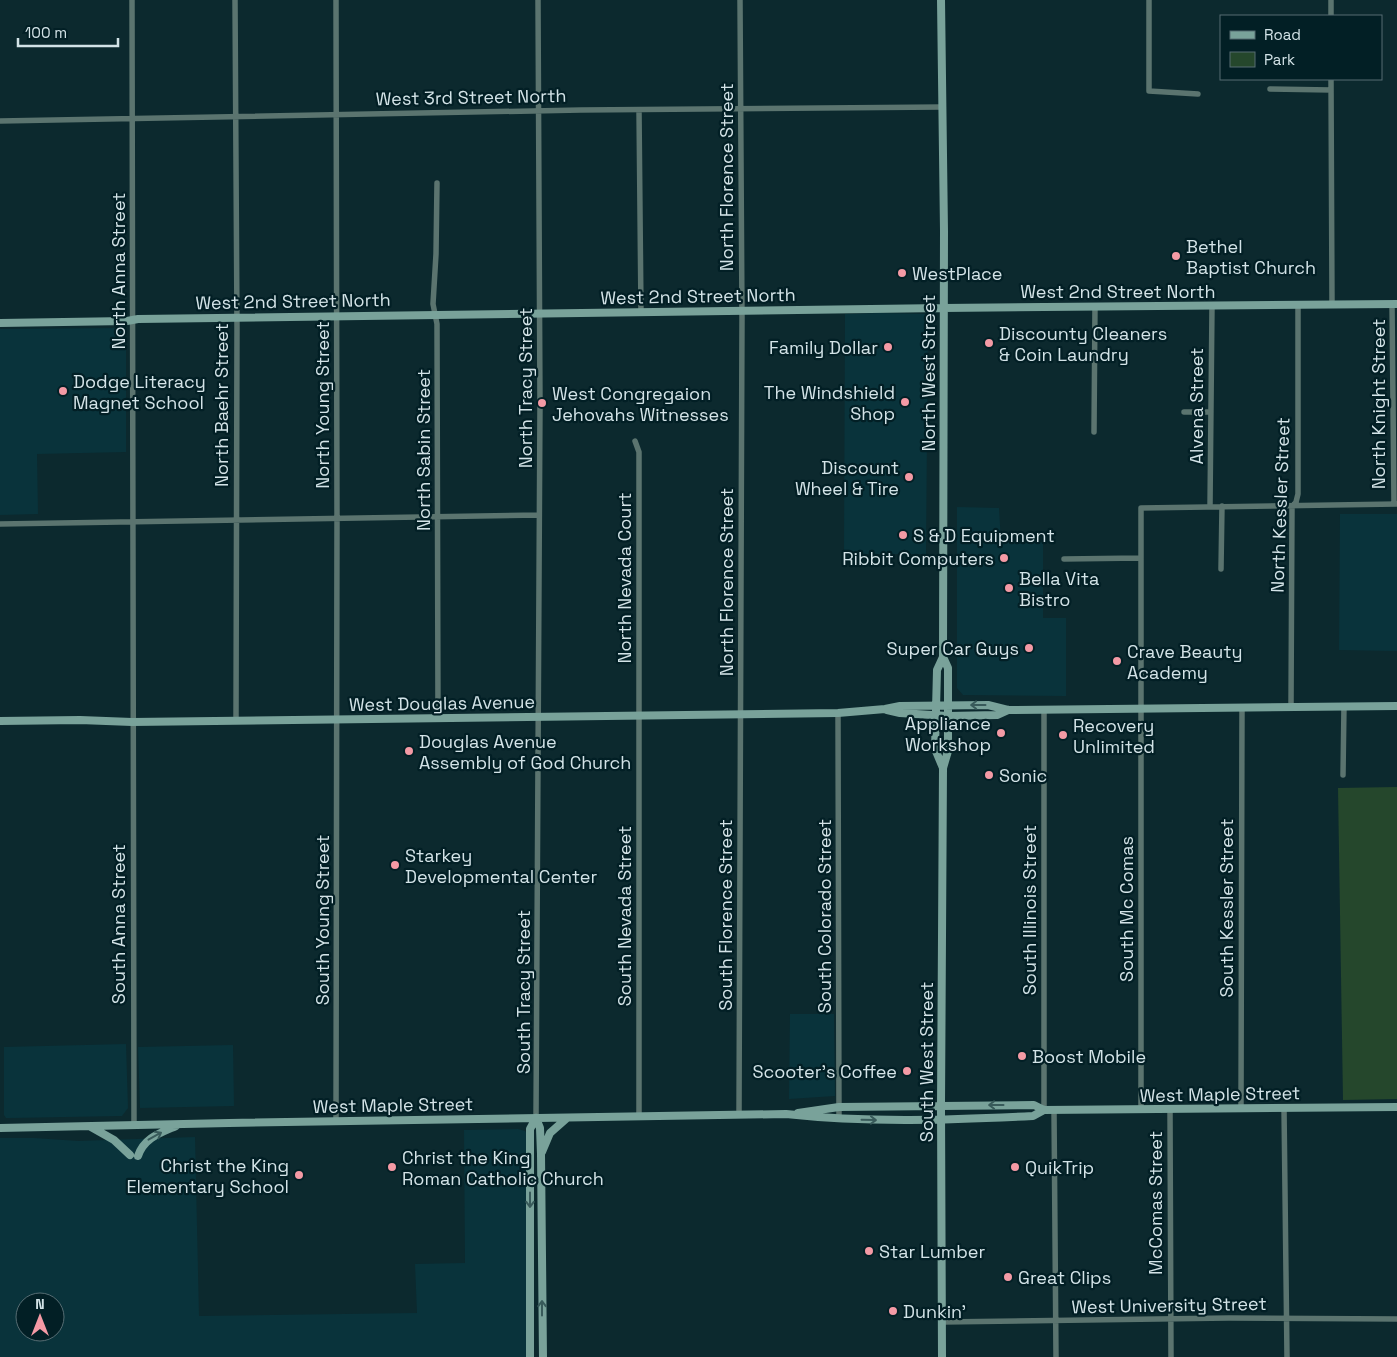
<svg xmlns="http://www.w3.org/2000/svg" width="1397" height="1357" font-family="'Space Grotesk',sans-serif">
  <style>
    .built { fill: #09333b; fill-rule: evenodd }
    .green { fill: #25472c }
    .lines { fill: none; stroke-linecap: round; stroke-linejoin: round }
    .street { stroke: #5b746f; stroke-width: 5.5 }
    .secondary { stroke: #79a29a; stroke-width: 8 }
    .oneway { stroke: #385a5a }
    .poi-dot { fill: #f49aa5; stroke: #021f25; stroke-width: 2 }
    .labels { text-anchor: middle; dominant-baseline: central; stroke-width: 4.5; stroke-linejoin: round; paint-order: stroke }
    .street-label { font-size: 18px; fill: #d3e3e7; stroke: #021f25 }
    .poi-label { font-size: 18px; fill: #d3e3e7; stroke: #021f25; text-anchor: start }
  </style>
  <rect width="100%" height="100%" fill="#0c292e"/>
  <path class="built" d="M879 313 928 314 926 554H844L845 314Z
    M126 328V452L37 454 38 514 0 515V329Z
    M957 507 999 508 1001 542H1043V618H1066V696L963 695 957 688Z
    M1340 514H1397V651L1339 650Z
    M790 1014H834L835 1096 789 1099Z
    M126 1044 128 1108 122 1116 10 1118H6L4 1115V1047Z
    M233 1045 234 1106 140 1108 138 1047Z
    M518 1129 525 1131 529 1137 527 1357H0V1138H34L78 1141 195 1137 199 1316 417 1313 415 1264 465 1263 464 1130ZM25 1302H55V1332H25Z"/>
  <path class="green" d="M1397 787V1099L1343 1100 1338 788Z"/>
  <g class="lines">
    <path class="street" d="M132 0 134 1125
      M235 0 237 327 236 721
      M336 0 337 518 336 1122
      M1149 0V91L1198 94
      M1331 0V16
      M1331 79 1332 304
      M1270 89 1331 90
      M639 110 641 312
      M0 121 581 110 942 107
      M437 183 436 254 433 304 437 324 438 718
      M1392 304 1394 504
      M1184 412H1211
      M1094 432 1095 306
      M635 441 639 452V1117
      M1210 506 1212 306
      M0 524 539 515
      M1064 559 1141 558
      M1221 569 1222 506
      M1291 707 1292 507 1296 502 1298 494V305
      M838 713 839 1119
      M1343 775 1344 706
      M1241 1108 1242 707
      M1284 1108 1287 1357
      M1170 1109 1171 1357
      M1044 1110V710
      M1054 1110 1056 1357
      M1141 1110V508L1397 504
      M739 1115 742 318 740 0
      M536 1118 540 404 538 0
      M942 1322 1229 1318 1397 1319"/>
    <path class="secondary" d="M941 0 944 231 943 657 948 668V751L943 768 941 1106 942 1357
      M0 323 127 321 138 319 943 308 1397 304
      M887 710 900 713 948 716 997 715 1008 710
      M0 721 80 720 132 722 838 713 885 709 900 706 988 705 1008 710 1397 706
      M943 768 935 749 937 670 943 657
      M798 1113 839 1107 1034 1105 1044 1110 1397 1107
      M536 1118 540 1128 541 1154 543 1357
      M91 1127 114 1140 130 1155
      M0 1128 229 1123 786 1114C868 1123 951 1120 1033 1116L1044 1110
      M542 1152 550 1133 567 1118
      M138 1156C144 1138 160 1133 176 1126
      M530 1357V1129L536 1118"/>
  </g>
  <defs><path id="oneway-shaft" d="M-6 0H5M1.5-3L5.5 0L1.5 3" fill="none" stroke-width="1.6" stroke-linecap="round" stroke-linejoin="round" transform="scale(1.25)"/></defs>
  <g class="oneway">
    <use href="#oneway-shaft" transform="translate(978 705) rotate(180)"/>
    <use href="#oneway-shaft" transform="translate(996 1105) rotate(180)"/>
    <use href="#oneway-shaft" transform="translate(869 1120) rotate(1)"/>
    <use href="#oneway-shaft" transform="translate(155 1136) rotate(-29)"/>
    <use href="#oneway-shaft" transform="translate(530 1200) rotate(90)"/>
    <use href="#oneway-shaft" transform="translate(542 1308) rotate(-90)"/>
  </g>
  <g class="poi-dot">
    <circle cx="1176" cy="256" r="5"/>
    <circle cx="902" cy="273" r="5"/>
    <circle cx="989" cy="343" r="5"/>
    <circle cx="888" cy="347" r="5"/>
    <circle cx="63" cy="391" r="5"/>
    <circle cx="905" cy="402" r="5"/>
    <circle cx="542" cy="403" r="5"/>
    <circle cx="909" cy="477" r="5"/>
    <circle cx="903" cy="535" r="5"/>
    <circle cx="1004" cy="558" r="5"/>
    <circle cx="1009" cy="588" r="5"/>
    <circle cx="1029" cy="648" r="5"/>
    <circle cx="1117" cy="661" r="5"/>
    <circle cx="1001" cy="733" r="5"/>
    <circle cx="1063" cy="735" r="5"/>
    <circle cx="409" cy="751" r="5"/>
    <circle cx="989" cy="775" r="5"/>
    <circle cx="395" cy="865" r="5"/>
    <circle cx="1022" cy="1056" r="5"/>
    <circle cx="907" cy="1071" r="5"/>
    <circle cx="392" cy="1167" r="5"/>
    <circle cx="1015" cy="1167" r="5"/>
    <circle cx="299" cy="1175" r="5"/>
    <circle cx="869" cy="1251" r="5"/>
    <circle cx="1008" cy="1277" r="5"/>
    <circle cx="893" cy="1311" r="5"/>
  </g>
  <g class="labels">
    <g class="street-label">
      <text transform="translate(471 97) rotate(-1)">West 3rd Street North</text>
      <text transform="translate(726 177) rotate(-90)">North Florence Street</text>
      <text transform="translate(118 271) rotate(-90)">North Anna Street</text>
      <text x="1118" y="291">West 2nd Street North</text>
      <text transform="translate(698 296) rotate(-1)">West 2nd Street North</text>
      <text transform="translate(293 301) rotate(-1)">West 2nd Street North</text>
      <text transform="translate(928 373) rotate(-90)">North West Street</text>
      <text transform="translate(525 388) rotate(-90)">North Tracy Street</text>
      <text transform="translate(1378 404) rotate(-90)">North Knight Street</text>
      <text transform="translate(221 405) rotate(-90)">North Baehr Street</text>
      <text transform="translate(322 405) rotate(-90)">North Young Street</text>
      <text transform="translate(1196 406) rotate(-90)">Alvena Street</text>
      <text transform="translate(423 450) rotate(-90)">North Sabin Street</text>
      <text transform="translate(1280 505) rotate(-88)">North Kessler Street</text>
      <text transform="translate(624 578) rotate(-90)">North Nevada Court</text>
      <text transform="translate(726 582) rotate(-90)">North Florence Street</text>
      <text transform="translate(442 703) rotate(-1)">West Douglas Avenue</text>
      <text transform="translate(1226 908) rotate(-90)">South Kessler Street</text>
      <text transform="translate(1126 909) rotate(-90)">South Mc Comas</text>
      <text transform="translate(1029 910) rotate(-90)">South Illinois Street</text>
      <text transform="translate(725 915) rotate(-90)">South Florence Street</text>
      <text transform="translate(624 916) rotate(-90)">South Nevada Street</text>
      <text transform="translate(824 916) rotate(-90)">South Colorado Street</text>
      <text transform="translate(322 920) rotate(-90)">South Young Street</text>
      <text transform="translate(118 924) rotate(-90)">South Anna Street</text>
      <text transform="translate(523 992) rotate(-90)">South Tracy Street</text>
      <text transform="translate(926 1062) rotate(-90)">South West Street</text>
      <text transform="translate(1220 1094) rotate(-1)">West Maple Street</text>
      <text transform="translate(393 1105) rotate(-1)">West Maple Street</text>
      <text transform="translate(1155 1203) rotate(-90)">McComas Street</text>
      <text transform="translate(1169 1305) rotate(-1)">West University Street</text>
    </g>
    <g class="poi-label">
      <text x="1186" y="246">Bethel<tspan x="1186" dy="21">Baptist Church</tspan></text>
      <text x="912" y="273">WestPlace</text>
      <text x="999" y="333">Discounty Cleaners<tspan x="999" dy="21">&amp; Coin Laundry</tspan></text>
      <text x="878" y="347" text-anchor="end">Family Dollar</text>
      <text x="73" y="381">Dodge Literacy<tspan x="73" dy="21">Magnet School</tspan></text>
      <text x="895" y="392" text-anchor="end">The Windshield<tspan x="895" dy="21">Shop</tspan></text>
      <text x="552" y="393">West Congregaion<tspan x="552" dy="21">Jehovahs Witnesses</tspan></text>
      <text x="899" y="467" text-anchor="end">Discount<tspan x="899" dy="21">Wheel &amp; Tire</tspan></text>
      <text x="913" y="535">S &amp; D Equipment</text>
      <text x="994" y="558" text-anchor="end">Ribbit Computers</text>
      <text x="1019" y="578">Bella Vita<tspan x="1019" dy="21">Bistro</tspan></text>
      <text x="1019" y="648" text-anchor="end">Super Car Guys</text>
      <text x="1127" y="651">Crave Beauty<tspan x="1127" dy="21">Academy</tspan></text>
      <text x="991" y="723" text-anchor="end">Appliance<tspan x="991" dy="21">Workshop</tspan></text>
      <text x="1073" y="725">Recovery<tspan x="1073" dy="21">Unlimited</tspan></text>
      <text x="419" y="741">Douglas Avenue<tspan x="419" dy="21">Assembly of God Church</tspan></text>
      <text x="999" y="775">Sonic</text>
      <text x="405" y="855">Starkey<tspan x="405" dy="21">Developmental Center</tspan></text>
      <text x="1032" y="1056">Boost Mobile</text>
      <text x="897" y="1071" text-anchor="end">Scooter's Coffee</text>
      <text x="402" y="1157">Christ the King<tspan x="402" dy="21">Roman Catholic Church</tspan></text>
      <text x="289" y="1165" text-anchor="end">Christ the King<tspan x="289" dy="21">Elementary School</tspan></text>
      <text x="1025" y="1167">QuikTrip</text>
      <text x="879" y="1251">Star Lumber</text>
      <text x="1018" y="1277">Great Clips</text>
      <text x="903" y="1311">Dunkin'</text>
    </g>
  </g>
  <rect x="1220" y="15" width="162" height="65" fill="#021f25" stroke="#566d73"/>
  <rect x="1230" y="31" width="25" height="8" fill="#79a29a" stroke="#566d73"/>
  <text x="1264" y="40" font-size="15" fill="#d3e3e7">Road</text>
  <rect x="1230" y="52" width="25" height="15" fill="#25472c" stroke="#566d73"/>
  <text x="1264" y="65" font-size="15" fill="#d3e3e7">Park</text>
  <g transform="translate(40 1317)"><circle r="24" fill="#021f25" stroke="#566d73"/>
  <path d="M0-4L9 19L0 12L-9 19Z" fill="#f49aa5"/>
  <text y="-8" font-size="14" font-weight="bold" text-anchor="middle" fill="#d3e3e7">N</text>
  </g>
  <path d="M18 38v8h100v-8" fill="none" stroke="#d3e3e7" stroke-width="2.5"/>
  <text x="25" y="38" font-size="15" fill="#d3e3e7" stroke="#021f25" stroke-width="4" paint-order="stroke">100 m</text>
</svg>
